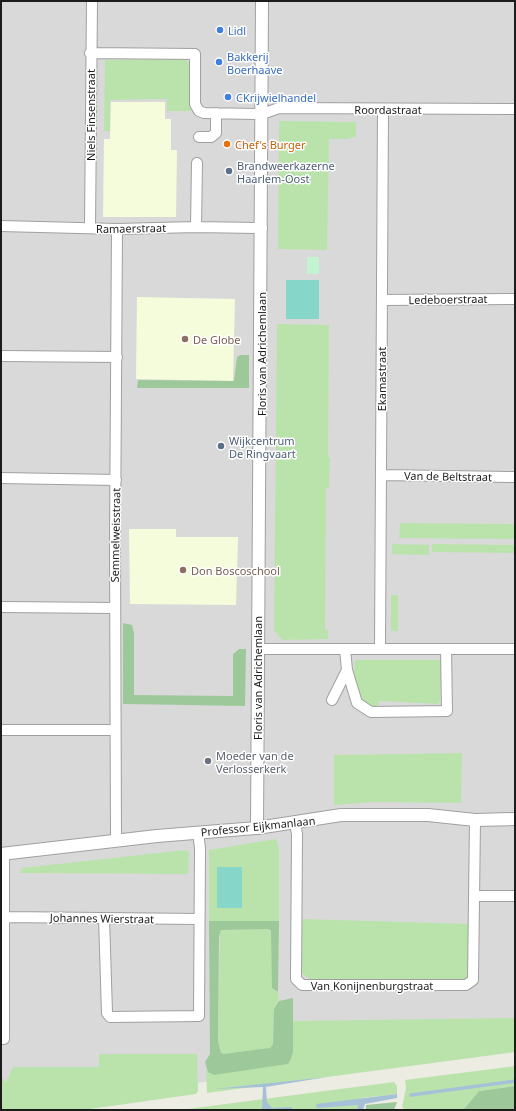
<svg xmlns="http://www.w3.org/2000/svg" width="516" height="1111" font-family="'Noto Sans',sans-serif">
  <style>
    .residential { fill: #dad9d9 }
    .education { fill: #f5fcdc }
    .grass { fill: #bae3ac }
    .forest { fill: #9dc99a }
    .park { fill: #c2f4d2 }
    .pitch { fill: #86d6ca }
    .water { fill: #a6c1d7 }
    .lines { fill: none; stroke-linecap: round; stroke-linejoin: round }
    .stream { stroke: #a6c1d7; stroke-width: 3.5 }
    .minor-casing { stroke: #a0a0a0; stroke-width: 12 }
    .tertiary-casing { stroke: #a0a0a0; stroke-width: 14 }
    .minor { stroke: #fff; stroke-width: 10 }
    .tertiary { stroke: #fff; stroke-width: 12 }
    .shop-dot { fill: #3f7fe0; stroke: #fff; stroke-width: 1.5 }
    .food-dot { fill: #e8710a; stroke: #fff; stroke-width: 1.5 }
    .service-dot { fill: #5c6f8a; stroke: #fff; stroke-width: 1.5 }
    .education-dot { fill: #8d6e63; stroke: #fff; stroke-width: 1.5 }
    .worship-dot { fill: #6b7280; stroke: #fff; stroke-width: 1.5 }
    .labels { text-anchor: middle; dominant-baseline: central; stroke-width: 3; stroke-linejoin: round; paint-order: stroke }
    .shop-label { font-size: 11px; fill: #366cbe; stroke: #fff; text-anchor: start }
    .street-label { font-size: 11px; fill: #1c1c1c; stroke: #fff }
    .food-label { font-size: 11px; fill: #c56008; stroke: #fff; text-anchor: start }
    .service-label { font-size: 11px; fill: #4e5e75; stroke: #fff; text-anchor: start }
    .education-label { font-size: 11px; fill: #785e54; stroke: #fff; text-anchor: start }
    .worship-label { font-size: 11px; fill: #5b616d; stroke: #fff; text-anchor: start }
  </style>
  <rect width="100%" height="100%" fill="#edece3"/>
  <path class="residential" d="M1 1H515V1050L1 1103Z"/>
  <path class="education" d="M111 102H165V119H171V150H177L176 217H103L104 139H110Z
    M137 297 235 299 233 381 136 379Z
    M129 529H176V537H238L236 605 130 604Z"/>
  <path class="grass" d="M185 59 191 65V111H167V99L110 100V131H104L105 60Z
    M279 121 355 122 356 123V137L349 138V139H329L327 250 278 249Z
    M277 324 329 325 328 457H330L329 488H326L325 629 328 630V639L282 640 274 630Z
    M400 523 515 524V539L399 538Z
    M392 544 429 545V555L392 554Z
    M432 544 515 545V553L432 552Z
    M391 595H398V631H391Z
    M355 660H441L440 701 438 704 380 701 376 710 360 699 354 673Z
    M462 753 461 803 375 802 334 805V755Z
    M276 839 279 848V921H209V850Z
    M185 850 189 852 188 874 19 873 22 868Z
    M302 919 470 924V972L466 978 462 981H334L311 980 302 973Z
    M269 929 272 935V988L278 992 279 1001 274 1009 273 1044 270 1049 224 1054 221 1053 218 1041 220 932 221 930Z
    M515 1018V1052L207 1093 206 1067 208 1072 293 1052V1021Z
    M99 1054H197L198 1091 196 1094 83 1110H1V1076L6 1083 13 1067H99Z
    M515 1066V1086L479 1091 463 1110H405L402 1107 406 1088 405 1080Z
    M394 1082 397 1086V1094L361 1098 357 1110H180Z"/>
  <path class="forest" d="M240 355H249V388H137L138 380 234 381 237 357Z
    M123 623 132 625 134 633V695L233 696V654L239 649H246L245 706 123 704Z
    M209 921H279L278 992 272 988 271 931 268 929 221 930 219 937 218 1041 221 1053 224 1054 270 1048 273 1044 274 1009 279 1001 293 998V1052L291 1059 288 1064 214 1075 208 1072 205 1062 210 1054Z
    M515 1086V1110H463L479 1091Z
    M397 1102 394 1110H366V1105Z"/>
  <path class="park" d="M307 257H319V274H307Z"/>
  <path class="pitch" d="M286 280H319V319H286Z
    M217 867H242V908H217Z"/>
  <path class="water" d="M327 1077 266 1087 267 1102 272 1108 291 1107 293 1110H262L263 1087 214 1089Z
    M397 1094V1098L365 1104 363 1110H357L358 1105 317 1108 316 1104Z"/>
  <g class="lines">
    <path class="stream" d="M411 1095 515 1081"/>
    <defs>
      <path id="minor" d="M90 53 195 54V104L199 111 204 113 262 114 279 108 515 109
        M199 137H211L216 133V113
        M1 226 117 229 196 227 262 228
        M196 227 197 163
        M90 228 92 1
        M382 300 515 299
        M1 356 117 357
        M381 475 515 477
        M1 478 116 480
        M1 607 115 608
        M257 649H515
        M345 649 347 670 357 703 371 712 447 711 446 649
        M380 649 383 109
        M332 700 347 670
        M1 730H114
        M295 823 297 834 296 979 302 985H466L473 980 475 820
        M116 841 115 542 117 229
        M475 896H515
        M5 917 199 919
        M104 918 107 1013 110 1017 199 1016 200 848 198 832
        M1 1039H4V854"/>
      <path id="tertiary" d="M257 828 262 1
        M1 854 157 836 257 828 341 815H428L475 820 515 819"/>
    </defs>
    <use href="#minor" class="minor-casing"/>
    <use href="#tertiary" class="tertiary-casing"/>
    <use href="#minor" class="minor"/>
    <use href="#tertiary" class="tertiary"/>
  </g>
  <g class="shop-dot">
    <circle cx="220" cy="30" r="4"/>
    <circle cx="219" cy="62" r="4"/>
    <circle cx="228" cy="97" r="4"/>
  </g>
  <circle class="food-dot" cx="227" cy="144" r="4"/>
  <g class="service-dot">
    <circle cx="229" cy="171" r="4"/>
    <circle cx="221" cy="446" r="4"/>
  </g>
  <g class="education-dot">
    <circle cx="185" cy="339" r="4"/>
    <circle cx="183" cy="570" r="4"/>
  </g>
  <circle class="worship-dot" cx="208" cy="761" r="4"/>
  <g class="labels">
    <g class="shop-label">
      <text x="228" y="30">Lidl</text>
      <text x="227" y="56">Bakkerij<tspan x="227" dy="13">Boerhaave</tspan></text>
      <text x="236" y="97">CKrijwielhandel</text>
    </g>
    <g class="street-label">
      <text x="388" y="109">Roordastraat</text>
      <text transform="translate(90 115) rotate(-90)">Niels Finsenstraat</text>
      <text transform="translate(131 228) rotate(-1)">Ramaerstraat</text>
      <text transform="translate(448 299) rotate(-1)">Ledeboerstraat</text>
      <text transform="translate(261 354) rotate(-90)">Floris van Adrichemlaan</text>
      <text transform="translate(381 379) rotate(-90)">Ekamastraat</text>
      <text transform="translate(448 476) rotate(1)">Van de Beltstraat</text>
      <text transform="translate(115 535) rotate(-89)">Semmelweisstraat</text>
      <text transform="translate(257 678) rotate(-90)">Floris van Adrichemlaan</text>
      <text transform="translate(258 826) rotate(-6)">Professor Eijkmanlaan</text>
      <text transform="translate(102 918) rotate(1)">Johannes Wierstraat</text>
      <text x="372" y="985">Van Konijnenburgstraat</text>
    </g>
    <g class="food-label">
      <text x="235" y="144">Chef's Burger</text>
    </g>
    <g class="service-label">
      <text x="237" y="165">Brandweerkazerne<tspan x="237" dy="13">Haarlem-Oost</tspan></text>
      <text x="229" y="440">Wijkcentrum<tspan x="229" dy="13">De Ringvaart</tspan></text>
    </g>
    <g class="education-label">
      <text x="193" y="339">De Globe</text>
      <text x="191" y="570">Don Boscoschool</text>
    </g>
    <g class="worship-label">
      <text x="216" y="755">Moeder van de<tspan x="216" dy="13">Verlosserkerk</tspan></text>
    </g>
  </g>
  <rect width="516" height="1111" fill="none" stroke="#1c1c1c" stroke-width="4"/>
</svg>
